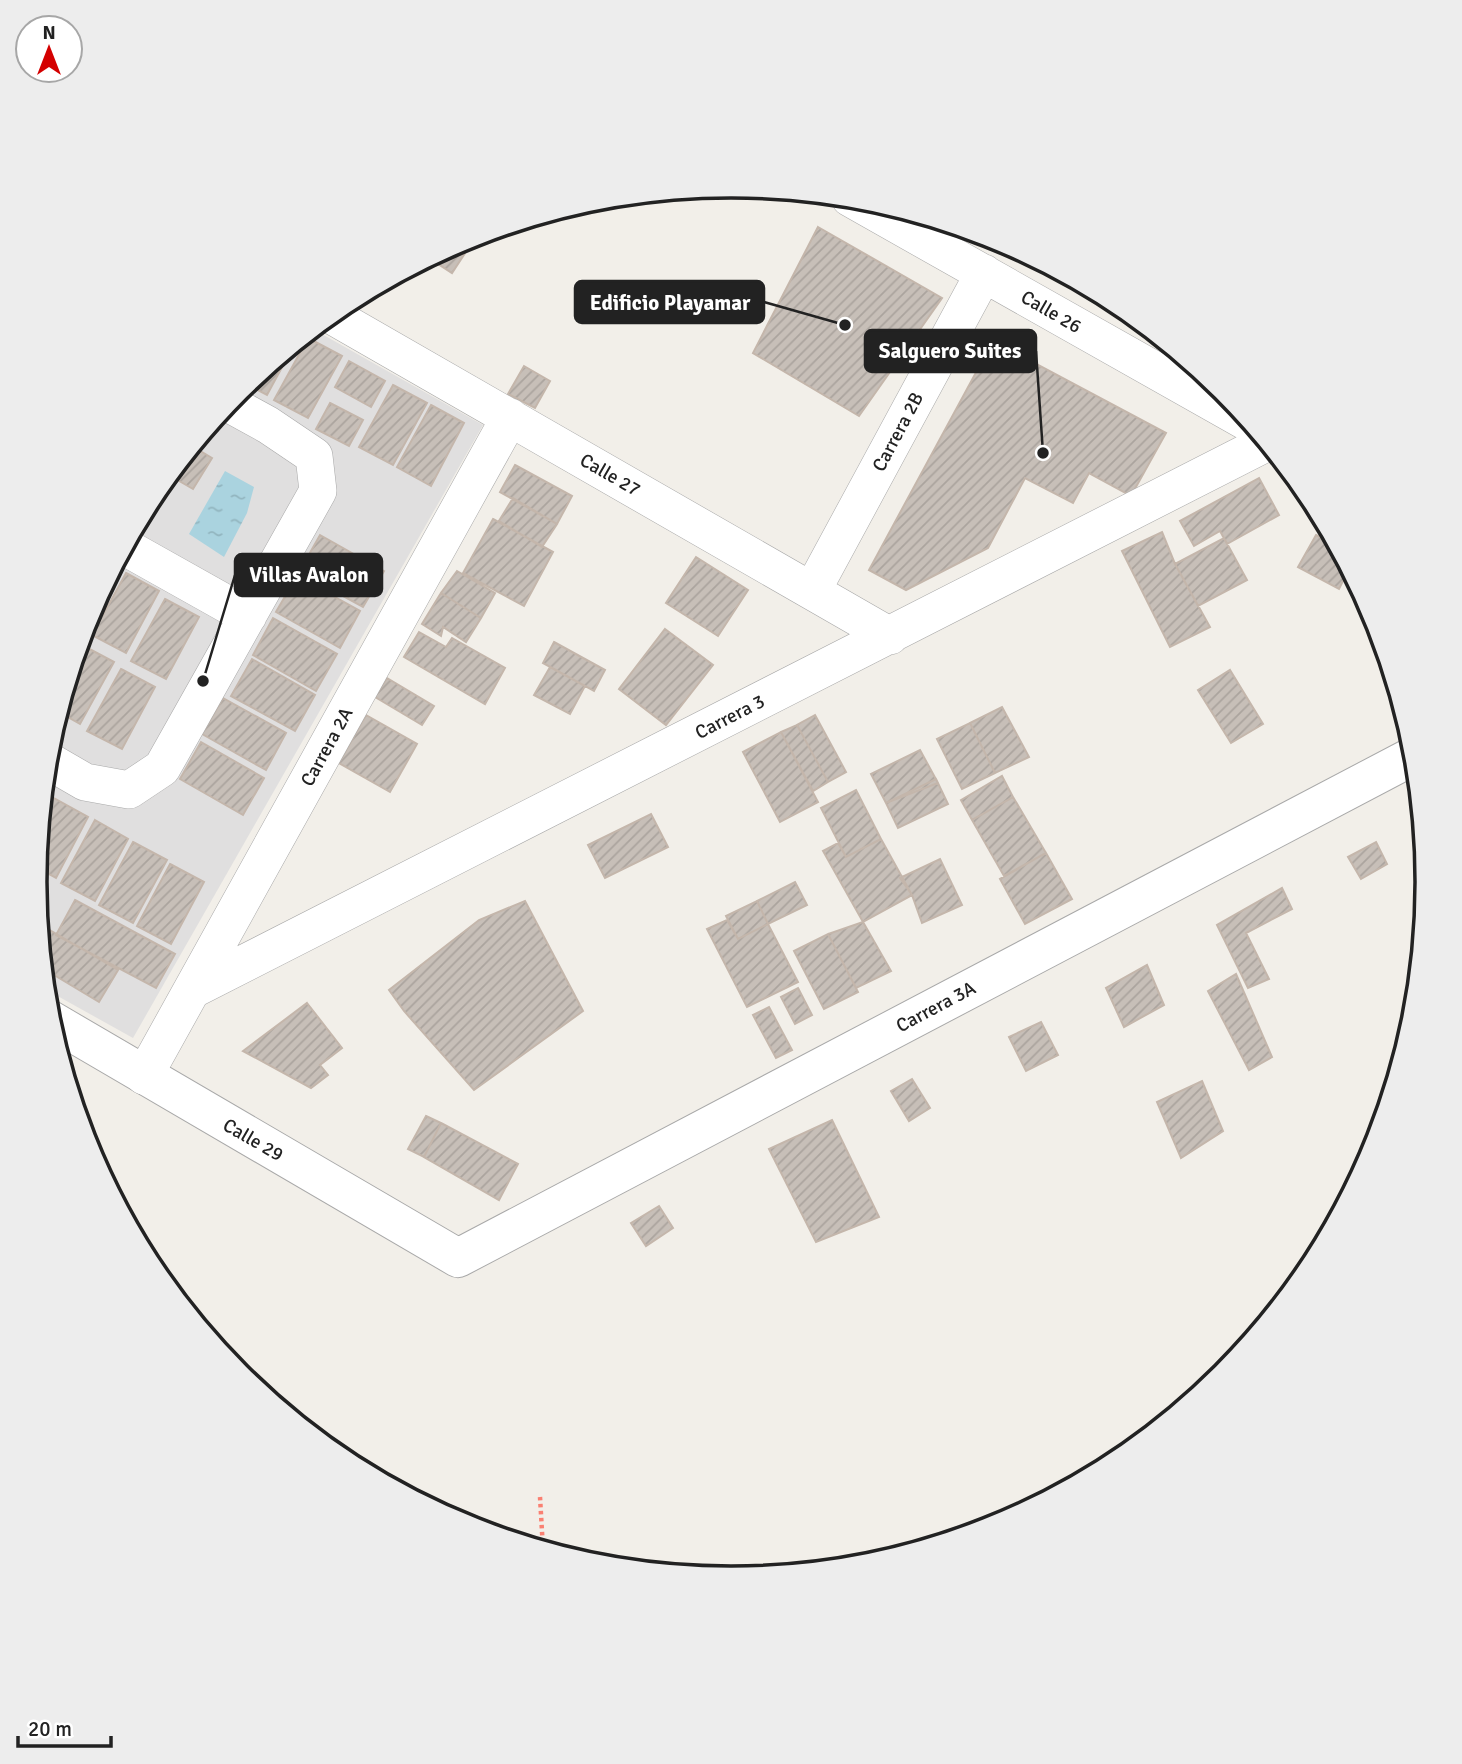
<svg xmlns="http://www.w3.org/2000/svg" width="1462" height="1764" font-family="Signika,sans-serif">
  <style>
    .residential { fill: #e0dfdf }
    .industrial { fill: url(#industrial-furrows) }
    .water { fill: url(#water-ripples) }
    .building { fill: url(#building-hatch); stroke: #c4b6ab; stroke-width: 2 }
    .lines { fill: none; stroke-linecap: round; stroke-linejoin: round }
    .minor-casing { stroke: #a9a9a9; stroke-width: 38 }
    .tertiary-casing { stroke: #a9a9a9; stroke-width: 40 }
    .path { stroke: #fa8072; stroke-width: 4.5; stroke-dasharray: 3.5 3.5; stroke-linecap: butt }
    .minor { stroke: #fff; stroke-width: 37 }
    .tertiary { stroke: #fff; stroke-width: 38 }
    .labels { text-anchor: middle; dominant-baseline: central; stroke-width: 7; stroke-linejoin: round; paint-order: stroke }
    .street-label { font-size: 19px; fill: #222; stroke: #fff }
    .rim { fill: none; stroke: #222; stroke-width: 3.5 }
    .leader { fill: none; stroke: #222; stroke-width: 2.5 }
    .callout-dot { fill: #222; stroke: #fff; stroke-width: 2.5 }
    .callout { fill: #222; stroke: #222; stroke-width: 2.5 }
    .callout-label { font-size: 21px; text-anchor: middle; font-weight: bold; fill: #fff }
  </style>
  <defs>
    <pattern id="industrial-furrows" width="10" height="10" patternUnits="userSpaceOnUse" patternTransform="scale(1.75)"><rect width="10" height="10" fill="#ebdbe8"/><path d="M-1 1l2-2M0 10L10 0M9 11l2-2" fill="none" stroke="#c9bcc7"/></pattern>
    <pattern id="water-ripples" width="26" height="14" patternUnits="userSpaceOnUse" patternTransform="scale(1.75)"><rect width="26" height="14" fill="#aad3df"/><path d="M2 4q2-2 4 0t4 0M15 11q2-2 4 0t4 0" fill="none" stroke="#92b5bf"/></pattern>
    <pattern id="building-hatch" width="6" height="6" patternUnits="userSpaceOnUse" patternTransform="scale(1.75)"><rect width="6" height="6" fill="#c7bfb8"/><path d="M-1 1l2-2M0 6l6-6M5 7l2-2" fill="none" stroke="#aba49e"/></pattern>
  </defs>
  <rect width="100%" height="100%" fill="#f2efe9"/>
  <path class="residential" d="M313 329 483 425 133 1038 45 989 35 882 48 746 88 615 153 495 239 390Z"/>
  <path class="industrial" d="M991 237 1118 304 1155 334Z"/>
  <path class="water" d="M225 471 254 487 247 513 224 557 189 534Z"/>
  <path class="building" d="M818 227 942 298 859 416 753 353Z
    M477 235 452 273 429 258 465 239Z
    M308 338 342 356 308 418 274 400Z
    M993 341 1166 433 1131 496 1089 473 1073 503 1025 478 988 548 906 590 869 570Z
    M294 345 267 395 246 384Z
    M349 361 385 381 371 407 335 387Z
    M524 366 550 381 535 408 508 394Z
    M393 385 427 403 393 465 359 447Z
    M330 403 363 420 349 446 316 429Z
    M431 405 464 423 431 486 397 467Z
    M192 446 212 458 193 489 169 475Z
    M515 465 572 496 557 524 500 492Z
    M1259 478 1279 515 1227 544 1220 531 1194 546 1180 521Z
    M513 498 557 524 542 547 499 521Z
    M493 519 553 552 524 606 463 573Z
    M1162 532 1175 564 1210 627 1170 647 1122 551Z
    M320 535 384 571 363 607 299 572Z
    M1316 535 1337 546 1349 569 1339 589 1298 567Z
    M1224 538 1247 580 1198 606 1175 564Z
    M696 557 748 590 718 636 666 603Z
    M457 571 495 593 481 618 441 593Z
    M126 573 159 591 126 653 92 635Z
    M297 576 360 611 340 648 276 612Z
    M441 593 481 618 466 642 443 627 441 636 422 624Z
    M165 599 199 617 166 679 131 661Z
    M273 618 337 654 316 691 253 655Z
    M665 629 713 665 666 725 619 689Z
    M419 632 446 647 452 638 505 668 485 704 404 657Z
    M554 642 605 670 594 691 543 663Z
    M80 644 114 662 80 724 59 712Z
    M252 659 315 695 295 731 231 696Z
    M550 667 585 686 570 714 534 695Z
    M121 669 155 687 122 749 87 731Z
    M1230 670 1263 724 1231 743 1198 690Z
    M387 678 434 706 422 725 375 697Z
    M223 698 286 733 266 770 202 734Z
    M1002 707 1029 757 995 773 970 723Z
    M366 715 417 744 390 792 339 763Z
    M815 715 846 772 828 782 797 725Z
    M970 723 995 773 962 789 937 739Z
    M797 725 828 782 813 791 781 732Z
    M781 732 818 802 780 822 743 752Z
    M201 742 264 778 243 815 180 779Z
    M920 750 938 783 886 803 871 774Z
    M1002 776 1013 797 972 820 961 800Z
    M936 779 948 804 898 828 886 803Z
    M856 790 881 839 846 857 821 808Z
    M52 797 88 817 56 878 36 867 41 816Z
    M1013 797 1046 853 1004 876 972 820Z
    M651 814 668 847 605 878 588 845Z
    M95 820 128 839 95 901 61 883Z
    M881 839 912 895 863 922 823 851 838 843 846 857Z
    M133 842 167 860 133 923 99 905Z
    M1376 842 1387 864 1361 879 1348 857Z
    M1046 853 1072 899 1025 924 1000 879Z
    M940 859 962 905 922 923 912 895 900 878Z
    M170 864 204 882 171 944 137 926Z
    M795 882 807 905 768 924 757 901Z
    M1282 888 1292 909 1246 933 1269 979 1248 988 1217 925Z
    M75 900 175 954 156 988 56 935Z
    M525 901 583 1011 474 1090 404 1011 389 990 479 920Z
    M757 901 768 924 738 939 726 916Z
    M727 920 738 939 768 924 798 982 747 1007 707 929Z
    M863 922 891 971 856 988 828 934Z
    M48 929 118 970 99 1002 44 969 41 940Z
    M828 934 858 992 824 1009 794 951Z
    M1147 965 1164 1005 1124 1027 1106 988Z
    M1236 974 1272 1057 1249 1070 1208 991Z
    M798 988 812 1015 795 1024 781 997Z
    M307 1003 342 1048 320 1065 328 1075 311 1088 243 1051Z
    M769 1007 792 1050 776 1058 753 1015Z
    M1041 1022 1058 1055 1026 1071 1009 1037Z
    M912 1079 930 1108 909 1121 891 1091Z
    M1202 1081 1223 1131 1181 1158 1157 1102Z
    M426 1116 441 1123 424 1157 408 1149Z
    M832 1120 879 1217 816 1242 769 1149Z
    M441 1123 518 1164 499 1200 424 1157Z
    M659 1206 673 1228 646 1246 631 1223Z"/>
  <g class="lines">
    <defs>
      <path id="minor" d="M850 198 1252 425
        M331 315 890 636
        M125 547 248 616
        M812 591 984 273
        M47 760 85 782 129 790 162 768 318 491 314 456 268 425 228 403
        M192 990 1266 443
        M144 1076 510 417"/>
      <path id="tertiary" d="M49 1019 458 1258 1415 755"/>
    </defs>
    <use href="#minor" class="minor-casing"/>
    <use href="#tertiary" class="tertiary-casing"/>
    <path class="path" d="M540 1497 543 1549"/>
    <use href="#minor" class="minor"/>
    <use href="#tertiary" class="tertiary"/>
  </g>
  <g class="labels">
    <g class="street-label">
      <text transform="translate(1051 312) rotate(30)">Calle 26</text>
      <text transform="translate(898 432) rotate(-62)">Carrera 2B</text>
      <text transform="translate(610 475) rotate(30)">Calle 27</text>
      <text transform="translate(730 717) rotate(-27)">Carrera 3</text>
      <text transform="translate(327 747) rotate(-61)">Carrera 2A</text>
      <text transform="translate(936 1007) rotate(-28)">Carrera 3A</text>
      <text transform="translate(253 1140) rotate(30)">Calle 29</text>
    </g>
  </g>
  <path d="M0 0H1462V1764H0ZM47 882a684 684 0 1 1 1368 0a684 684 0 1 1-1368 0Z" fill="#ededed" fill-rule="evenodd"/>
  <path class="rim" d="M47 882a684 684 0 1 1 1368 0a684 684 0 1 1-1368 0Z"/>
  <path class="leader" d="M845 325L764 302M1043 453L1036 351M203 681L235 575"/>
  <g class="callout-dot">
    <circle cx="845" cy="325" r="7"/>
    <circle cx="1043" cy="453" r="7"/>
    <circle cx="203" cy="681" r="7"/>
  </g>
  <g class="callout">
    <rect x="575" y="281" width="189" height="42" rx="7"/>
    <rect x="865" y="330" width="171" height="42" rx="7"/>
    <rect x="235" y="554" width="147" height="42" rx="7"/>
  </g>
  <g class="callout-label">
    <text x="670" y="310">Edificio Playamar</text>
    <text x="950" y="358">Salguero Suites</text>
    <text x="309" y="582">Villas Avalon</text>
  </g>
  <g transform="translate(49 49)"><circle r="33" fill="#ffffff" stroke="#a7a7a7" stroke-width="2"/>
  <path d="M0-5L12 26L0 18L-12 26Z" fill="#d40000"/>
  <text y="-10" font-size="19" font-weight="bold" text-anchor="middle" fill="#222222">N</text>
  </g>
  <path d="M18 1736v10h93v-10" fill="none" stroke="#222222" stroke-width="3.5"/>
  <text x="28" y="1736" font-size="21" fill="#222222" stroke="#ffffff" stroke-width="5" paint-order="stroke">20 m</text>
</svg>
